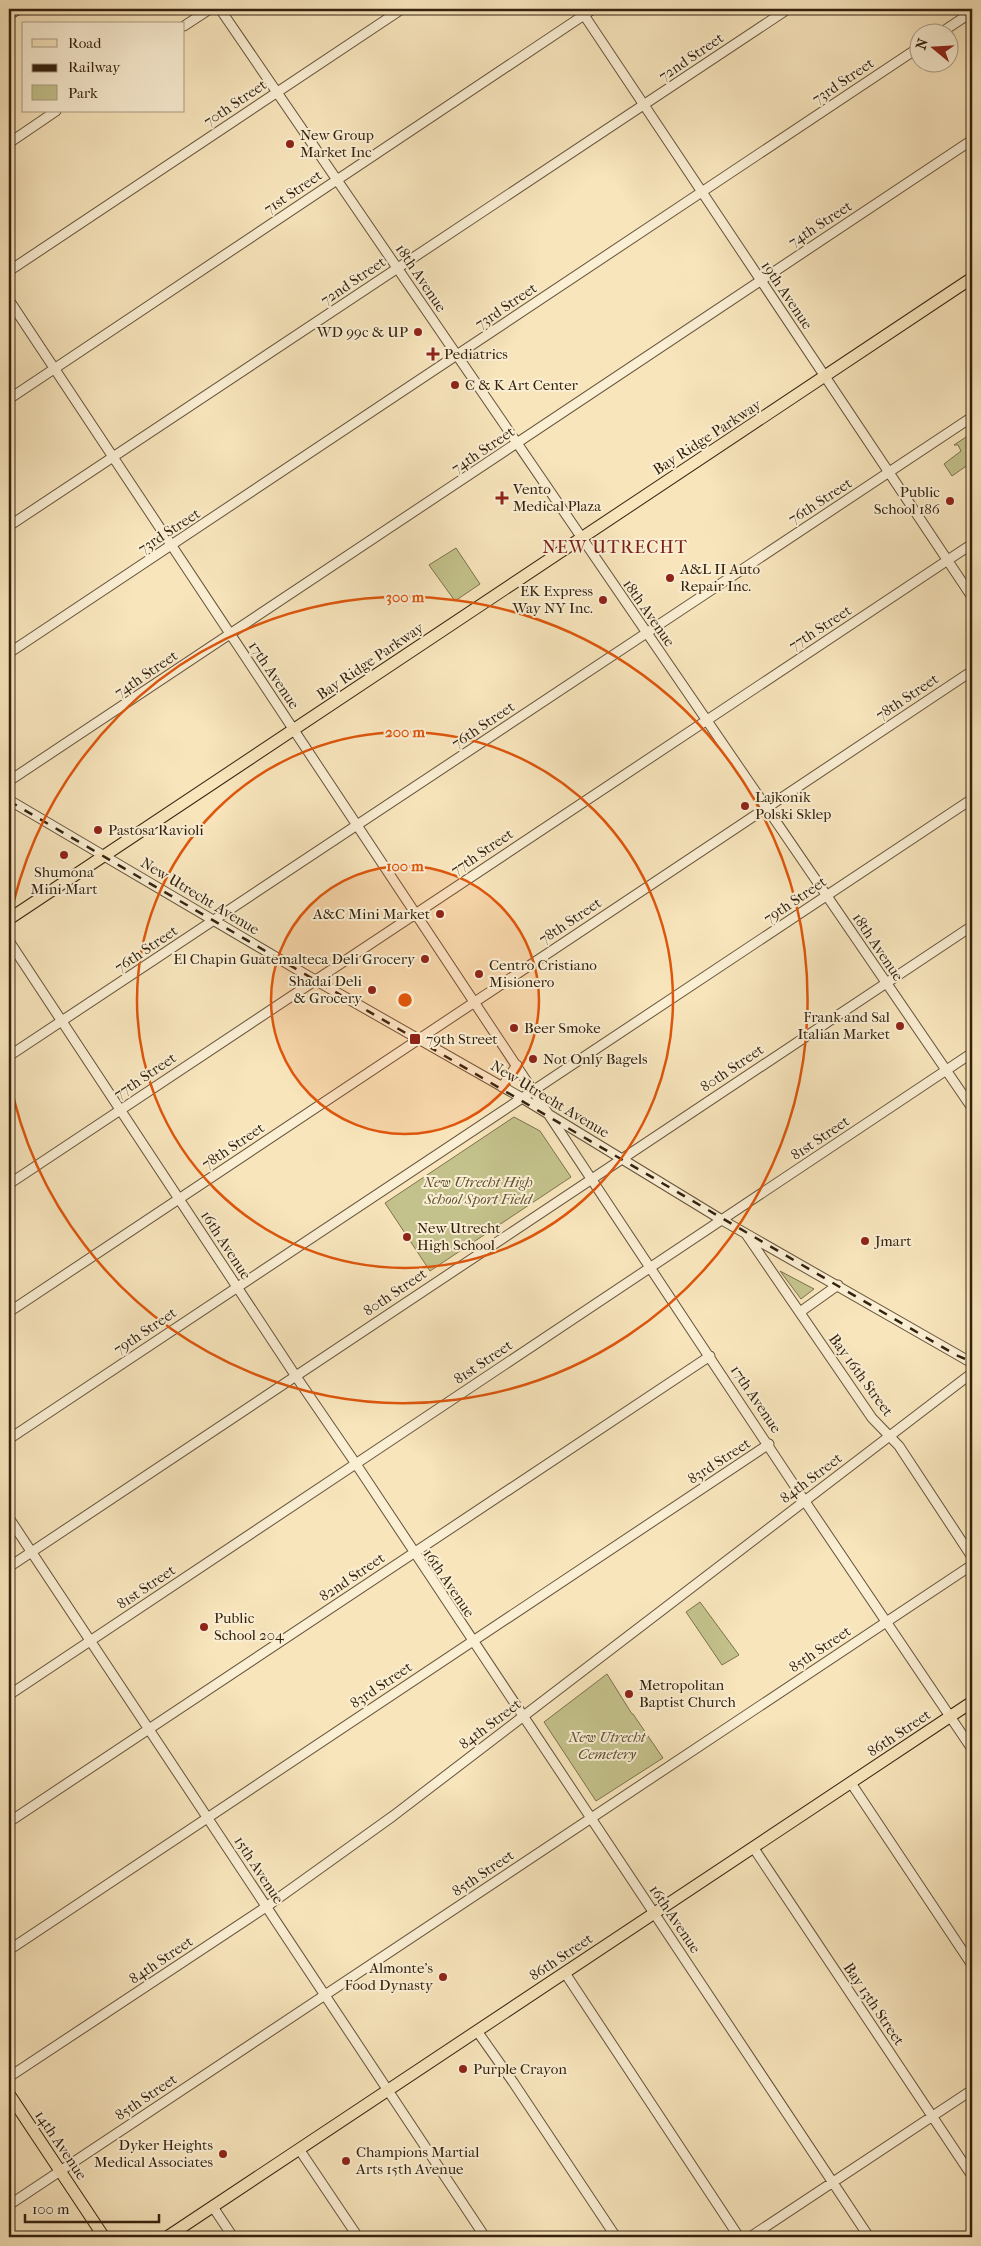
<svg xmlns="http://www.w3.org/2000/svg" width="981" height="2246" font-family="'IM FELL French Canon',serif">
  <style>
    .green { fill: #c4c28c; stroke: #7c724d }
    .lines { fill: none; stroke-linecap: round; stroke-linejoin: round }
    .minor-casing { stroke: #65533a; stroke-width: 11 }
    .major-casing { stroke: #34220e; stroke-width: 13 }
    .minor { stroke: #faeed3; stroke-width: 9 }
    .major { stroke: #f8e5bc; stroke-width: 11 }
    .rail { stroke: #34220e; stroke-width: 2.5; stroke-dasharray: 9 9; stroke-linecap: butt }
    .ring { fill: none; stroke: #df560c; stroke-width: 2.5 }
    .poi-dot { fill: #8f2418; stroke: #faeed3; stroke-width: 2 }
    .labels { text-anchor: middle; dominant-baseline: central; stroke-width: 4; stroke-linejoin: round; paint-order: stroke }
    .street-label { font-size: 15px; fill: #34220e; stroke: #faeed3 }
    .poi-label { font-size: 15px; fill: #34220e; stroke: #faeed3; text-anchor: start }
    .park-label { font-size: 15px; font-style: italic; fill: #5f5234; stroke: #faeed3 }
    .quarter-label { font-size: 18px; letter-spacing: 1px; fill: #7a1f14; stroke: #faeed3 }
    .centre { fill: #df560c; stroke: #faeed3; stroke-width: 2.5 }
    .ring-label { font-size: 15px; text-anchor: middle; font-weight: bold; fill: #df560c; stroke: #faeed3; stroke-width: 4; stroke-linejoin: round; paint-order: stroke }
  </style>
  <rect width="100%" height="100%" fill="#f8e5bc"/>
  <filter id="stains"><feTurbulence type="fractalNoise" baseFrequency=".004" numOctaves="4"/><feColorMatrix values="0 0 0 0 .2 0 0 0 0 .09 0 0 0 0 .02 0 0 0 .5 -.17"/></filter>
  <radialGradient id="worn" r=".72"><stop offset=".6" stop-color="#630" stop-opacity="0"/><stop offset="1" stop-color="#630" stop-opacity=".3"/></radialGradient>
  <path class="green" d="M972 433V462L952 476 944 464 961 451 958 445H954Z
    M456 548 480 584 455 601 429 565Z
    M514 1117 540 1131 571 1177 430 1271 385 1203Z
    M780 1271 814 1289 801 1299Z
    M700 1602 739 1655 722 1665 686 1612Z
    M607 1674 632 1714H633L663 1758 596 1801 544 1722Z"/>
  <g class="lines">
    <defs>
      <path id="minor" d="M220 9 972 1108
        M580 9 972 597
        M963 9 972 23
        M9 15 19 9
        M184 26 210 9
        M942 32 972 12
        M9 143 56 111
        M9 271 402 9
        M9 300 804 1500 972 1749
        M9 399 593 9
        M9 526 788 9
        M9 653 918 48
        M9 781 972 140
        M9 800 315 980 522 1098 722 1220 972 1363
        M9 941 295 1375 356 1464 869 2237
        M9 1056 972 417
        M502 1087 517 1065
        M9 1184 972 544
        M746 1234 872 1418 899 1446 972 1557
        M9 1312 972 671
        M800 1312 838 1285
        M9 1439 972 799
        M9 1518 485 2237
        M9 1567 972 926
        M9 1695 972 1053
        M851 1783 972 1965
        M9 1822 710 1356
        M753 1847 972 2176
        M9 1950 769 1444
        M565 1973 739 2237
        M477 2031 513 2082 616 2237
        M9 2077 266 1907 393 1816 972 1373
        M299 2149 358 2237
        M9 2205 972 1565
        M213 2207 233 2237
        M750 2237 972 2090"/>
      <path id="major" d="M9 919 972 278
        M9 2094 104 2237
        M167 2237 972 1702"/>
    </defs>
    <use href="#minor" class="minor-casing"/>
    <use href="#major" class="major-casing"/>
    <use href="#minor" class="minor"/>
    <use href="#major" class="major"/>
    <path class="rail" d="M9 801 956 1355 972 1362"/>
  </g>
  <circle cx="405" cy="1000" r="134" fill="#df560c" fill-opacity=".12"/>
  <g class="ring">
    <circle cx="405" cy="1000" r="134"/>
    <circle cx="405" cy="1000" r="268"/>
    <path d="M9 923A403 403 0 1 1 9 1077"/>
  </g>
  <g class="poi-dot">
    <circle cx="290" cy="144" r="5"/>
    <circle cx="418" cy="332" r="5"/>
    <path d="M430.5 346.5h5v5h5v5h-5v5h-5v-5h-5v-5h5z"/>
    <circle cx="455" cy="385" r="5"/>
    <path d="M499.5 490.5h5v5h5v5h-5v5h-5v-5h-5v-5h5z"/>
    <circle cx="950" cy="501" r="5"/>
    <circle cx="670" cy="578" r="5"/>
    <circle cx="603" cy="600" r="5"/>
    <circle cx="745" cy="806" r="5"/>
    <circle cx="98" cy="830" r="5"/>
    <circle cx="64" cy="855" r="5"/>
    <circle cx="440" cy="914" r="5"/>
    <circle cx="425" cy="959" r="5"/>
    <circle cx="479" cy="974" r="5"/>
    <circle cx="372" cy="990" r="5"/>
    <circle cx="900" cy="1026" r="5"/>
    <circle cx="514" cy="1028" r="5"/>
    <rect x="409" y="1033" width="12" height="12" rx="2.5"/>
    <circle cx="533" cy="1059" r="5"/>
    <circle cx="407" cy="1237" r="5"/>
    <circle cx="865" cy="1241" r="5"/>
    <circle cx="204" cy="1627" r="5"/>
    <circle cx="629" cy="1694" r="5"/>
    <circle cx="443" cy="1977" r="5"/>
    <circle cx="463" cy="2069" r="5"/>
    <circle cx="223" cy="2154" r="5"/>
    <circle cx="346" cy="2161" r="5"/>
  </g>
  <g class="labels">
    <g class="street-label">
      <text transform="translate(691 57) rotate(-34)">72nd Street</text>
      <text transform="translate(843 81) rotate(-34)">73rd Street</text>
      <text transform="translate(235 103) rotate(-34)">70th Street</text>
      <text transform="translate(293 192) rotate(-34)">71st Street</text>
      <text transform="translate(820 224) rotate(-33)">74th Street</text>
      <text transform="translate(421 278) rotate(56)">18th Avenue</text>
      <text transform="translate(353 281) rotate(-34)">72nd Street</text>
      <text transform="translate(787 295) rotate(56)">19th Avenue</text>
      <text transform="translate(506 306) rotate(-34)">73rd Street</text>
      <text transform="translate(707 437) rotate(-33)">Bay Ridge Parkway</text>
      <text transform="translate(483 450) rotate(-34)">74th Street</text>
      <text transform="translate(820 501) rotate(-33)">76th Street</text>
      <text transform="translate(169 531) rotate(-33)">73rd Street</text>
      <text transform="translate(649 613) rotate(55)">18th Avenue</text>
      <text transform="translate(820 628) rotate(-33)">77th Street</text>
      <text transform="translate(370 661) rotate(-34)">Bay Ridge Parkway</text>
      <text transform="translate(146 674) rotate(-34)">74th Street</text>
      <text transform="translate(274 675) rotate(56)">17th Avenue</text>
      <text transform="translate(907 697) rotate(-34)">78th Street</text>
      <text transform="translate(483 725) rotate(-34)">76th Street</text>
      <text transform="translate(482 852) rotate(-34)">77th Street</text>
      <text transform="translate(200 896) rotate(31)">New Utrecht Avenue</text>
      <text transform="translate(795 900) rotate(-34)">79th Street</text>
      <text transform="translate(570 921) rotate(-34)">78th Street</text>
      <text transform="translate(878 947) rotate(56)">18th Avenue</text>
      <text transform="translate(146 949) rotate(-34)">76th Street</text>
      <text transform="translate(732 1068) rotate(-34)">80th Street</text>
      <text transform="translate(145 1076) rotate(-34)">77th Street</text>
      <text transform="translate(550 1099) rotate(31)">New Utrecht Avenue</text>
      <text transform="translate(820 1138) rotate(-34)">81st Street</text>
      <text transform="translate(233 1146) rotate(-34)">78th Street</text>
      <text transform="translate(226 1245) rotate(57)">16th Avenue</text>
      <text transform="translate(395 1292) rotate(-34)">80th Street</text>
      <text transform="translate(145 1331) rotate(-34)">79th Street</text>
      <text transform="translate(483 1362) rotate(-34)">81st Street</text>
      <text transform="translate(861 1375) rotate(54)">Bay 16th Street</text>
      <text transform="translate(756 1399) rotate(56)">17th Avenue</text>
      <text transform="translate(719 1461) rotate(-33)">83rd Street</text>
      <text transform="translate(811 1478) rotate(-37)">84th Street</text>
      <text transform="translate(352 1577) rotate(-34)">82nd Street</text>
      <text transform="translate(449 1583) rotate(56)">16th Avenue</text>
      <text transform="translate(146 1587) rotate(-34)">81st Street</text>
      <text transform="translate(820 1649) rotate(-34)">85th Street</text>
      <text transform="translate(381 1685) rotate(-34)">83rd Street</text>
      <text transform="translate(490 1724) rotate(-37)">84th Street</text>
      <text transform="translate(899 1733) rotate(-34)">86th Street</text>
      <text transform="translate(259 1870) rotate(57)">15th Avenue</text>
      <text transform="translate(483 1873) rotate(-34)">85th Street</text>
      <text transform="translate(675 1919) rotate(56)">16th Avenue</text>
      <text transform="translate(561 1957) rotate(-34)">86th Street</text>
      <text transform="translate(161 1960) rotate(-34)">84th Street</text>
      <text transform="translate(874 2004) rotate(56)">Bay 13th Street</text>
      <text transform="translate(146 2097) rotate(-34)">85th Street</text>
      <text transform="translate(61 2145) rotate(56)">14th Avenue</text>
    </g>
    <g class="poi-label">
      <text x="300" y="135">New Group<tspan x="300" dy="17">Market Inc</tspan></text>
      <text x="408" y="332" text-anchor="end">WD 99c &amp; UP</text>
      <text x="444" y="354">Pediatrics</text>
      <text x="465" y="385">C &amp; K Art Center</text>
      <text x="513" y="489">Vento<tspan x="513" dy="17">Medical Plaza</tspan></text>
      <text x="940" y="492" text-anchor="end">Public<tspan x="940" dy="17">School 186</tspan></text>
      <text x="680" y="569">A&amp;L II Auto<tspan x="680" dy="17">Repair Inc.</tspan></text>
      <text x="593" y="591" text-anchor="end">EK Express<tspan x="593" dy="17">Way NY Inc.</tspan></text>
      <text x="755" y="797">Lajkonik<tspan x="755" dy="17">Polski Sklep</tspan></text>
      <text x="108" y="830">Pastosa Ravioli</text>
      <text x="64" y="872" text-anchor="middle">Shumona<tspan x="64" dy="17">Mini Mart</tspan></text>
      <text x="430" y="914" text-anchor="end">A&amp;C Mini Market</text>
      <text x="415" y="959" text-anchor="end">El Chapin Guatemalteca Deli Grocery</text>
      <text x="489" y="965">Centro Cristiano<tspan x="489" dy="17">Misionero</tspan></text>
      <text x="362" y="981" text-anchor="end">Shadai Deli<tspan x="362" dy="17">&amp; Grocery</tspan></text>
      <text x="890" y="1017" text-anchor="end">Frank and Sal<tspan x="890" dy="17">Italian Market</tspan></text>
      <text x="524" y="1028">Beer Smoke</text>
      <text x="426" y="1039">79th Street</text>
      <text x="543" y="1059">Not Only Bagels</text>
      <text x="417" y="1228">New Utrecht<tspan x="417" dy="17">High School</tspan></text>
      <text x="875" y="1241">Jmart</text>
      <text x="214" y="1618">Public<tspan x="214" dy="17">School 204</tspan></text>
      <text x="639" y="1685">Metropolitan<tspan x="639" dy="17">Baptist Church</tspan></text>
      <text x="433" y="1968" text-anchor="end">Almonte's<tspan x="433" dy="17">Food Dynasty</tspan></text>
      <text x="473" y="2069">Purple Crayon</text>
      <text x="213" y="2145" text-anchor="end">Dyker Heights<tspan x="213" dy="17">Medical Associates</tspan></text>
      <text x="356" y="2152">Champions Martial<tspan x="356" dy="17">Arts 15th Avenue</tspan></text>
    </g>
    <g class="park-label">
      <text x="478" y="1182">New Utrecht High<tspan x="478" dy="17">School Sport Field</tspan></text>
      <text x="607" y="1737">New Utrecht<tspan x="607" dy="17">Cemetery</tspan></text>
    </g>
    <g class="quarter-label">
      <text x="615" y="547">NEW UTRECHT</text>
    </g>
  </g>
  <circle cx="405" cy="1000" r="8" class="centre"/>
  <g class="ring-label">
    <text x="405" y="602">300 m</text>
    <text x="405" y="737">200 m</text>
    <text x="405" y="871">100 m</text>
  </g>
  <rect width="981" height="2246" fill="none" stroke="#f8e5bc" stroke-width="30"/>
  <rect x="10" y="10" width="961" height="2226" fill="none" stroke="#34220e" stroke-width="2.5"/>
  <rect x="15" y="15" width="951" height="2216" fill="none" stroke="#34220e"/>
  <rect x="22" y="22" width="162" height="90" fill="#faeed3" stroke="#ab9c84"/>
  <rect x="32" y="39" width="25" height="8" fill="#f8e5bc" stroke="#ab9c84"/>
  <text x="68" y="48" font-size="15" fill="#34220e">Road</text>
  <rect x="32" y="64" width="25" height="8" fill="#34220e" stroke="#ab9c84"/>
  <text x="68" y="72" font-size="15" fill="#34220e">Railway</text>
  <rect x="32" y="85" width="25" height="15" fill="#c4c28c" stroke="#ab9c84"/>
  <text x="68" y="98" font-size="15" fill="#34220e">Park</text>
  <g transform="translate(934 48) rotate(288)"><circle r="24" fill="#faeed3" stroke="#ab9c84"/>
  <path d="M0-4L9 19L0 12L-9 19Z" fill="#8f2418"/>
  <text y="-8" font-size="14" font-weight="bold" text-anchor="middle" fill="#34220e">N</text>
  </g>
  <path d="M25 2214v8h134v-8" fill="none" stroke="#34220e" stroke-width="2.5"/>
  <text x="32" y="2214" font-size="15" fill="#34220e" stroke="#faeed3" stroke-width="4" paint-order="stroke">100 m</text>
  <rect width="100%" height="100%" filter="url(#stains)"/>
  <rect width="100%" height="100%" fill="url(#worn)"/>
</svg>
